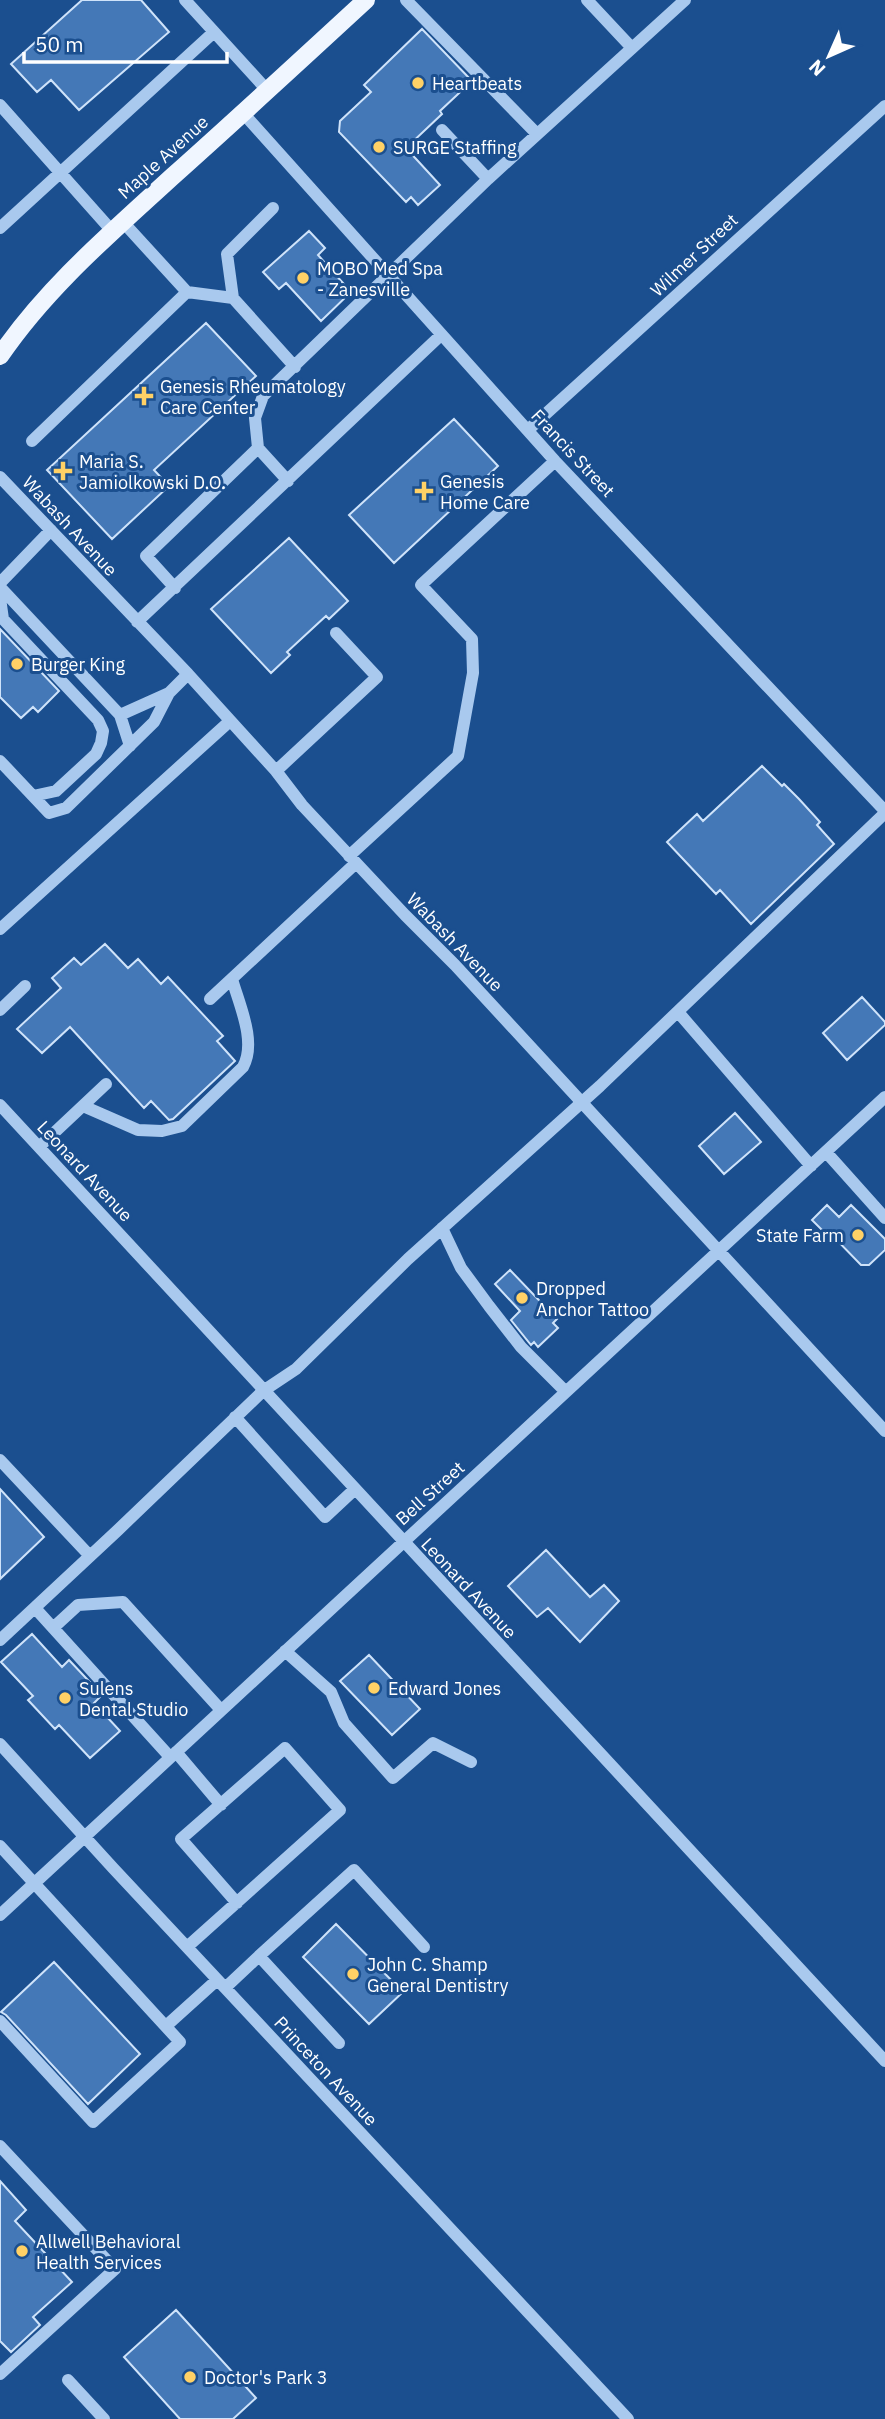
<svg xmlns="http://www.w3.org/2000/svg" width="885" height="2419" font-family="'IBM Plex Sans',sans-serif">
  <style>
    .building { fill: #4478b7; stroke: #cfe3fa; stroke-width: 2 }
    .lines { fill: none; stroke-linecap: round; stroke-linejoin: round }
    .minor { stroke: #a9c9ee; stroke-width: 12 }
    .major { stroke: #f0f6ff; stroke-width: 18 }
    .poi-dot { fill: #ffd166; stroke: #1b4f8f; stroke-width: 2.5 }
    .labels { text-anchor: middle; dominant-baseline: central; stroke-width: 6; stroke-linejoin: round; paint-order: stroke }
    .poi-label { font-size: 18px; fill: #fff; stroke: #1b4f8f; text-anchor: start }
    .street-label { font-size: 18px; fill: #fff; stroke: #1b4f8f }
  </style>
  <rect width="100%" height="100%" fill="#1b4f8f"/>
  <path class="building" d="M82 0H141L169 32 79 110 51 80 37 92 11 64Z
    M422 29 472 81 440 111 442 114 406 148 440 185 418 205 411 197 406 202 339 132 340 121 371 92 364 85Z
    M309 231 325 248 318 255 351 292 321 321 286 283 279 289 263 272Z
    M206 323 256 376 154 470 169 486 112 539 47 470Z
    M454 419 498 466 394 563 349 515Z
    M289 538 348 601 329 619 326 616 287 652 290 655 271 673 211 609Z
    M0 629 59 691 38 712 33 707 21 718 0 697Z
    M762 766 782 786 784 784 799 799 820 822 817 825 834 844 751 924 720 890 716 894 667 842 697 814 703 821Z
    M105 944 128 968 138 959 161 984 168 977 223 1036 217 1041 235 1061 173 1119 169 1120 151 1101 144 1108 70 1027 42 1053 17 1029 61 988 52 978 74 958 81 965Z
    M862 997 885 1022V1025L847 1060 823 1033Z
    M735 1113 761 1142 724 1174 699 1146Z
    M827 1205 839 1217 851 1205 885 1239V1250L869 1265H861L832 1235 830 1238 812 1220Z
    M510 1270 557 1319 553 1323 558 1328 538 1347 534 1342 531 1345 511 1320 520 1311 495 1284Z
    M0 1489 44 1537 0 1579Z
    M546 1550 590 1597 604 1585 619 1601 580 1642 548 1608 537 1617 508 1586Z
    M32 1634 62 1667 69 1660 102 1695 94 1703 120 1731 90 1758 59 1725 55 1729 28 1700 33 1696 1 1662Z
    M369 1655 420 1709 392 1735 340 1681Z
    M336 1924 403 1992 369 2024 303 1957Z
    M54 1962 140 2054 88 2104 6 2015 1 2012Z
    M0 2181 26 2210 15 2221 72 2282 33 2317 40 2325 11 2352 0 2341Z
    M176 2310 256 2398 233 2419H180L124 2357Z"/>
  <g class="lines">
    <path class="minor" d="M185 0 267 90
      M406 0 537 134
      M587 0 632 48
      M0 105 113 232
      M243 113 555 461 885 811
      M442 130 488 179
      M123 222 187 292
      M0 228 214 32
      M233 298 227 254 273 208
      M528 430 885 106
      M32 441 187 292 233 298 295 367
      M258 448 288 481
      M0 477 188 674 276 771 302 805 405 915 455 965 885 1431
      M0 583 51 530
      M0 587 120 715 130 746
      M175 588 146 556 258 448 255 418 263 396 488 179 685 0
      M0 598 3 619 98 720 103 731 101 743 96 754 56 791 33 796
      M137 622 441 335
      M120 715 169 693
      M0 761 49 813 66 808 154 722 169 693 188 674
      M276 771 377 677 336 633
      M349 856 458 756 473 673 472 639 421 585 555 461
      M0 929 230 721
      M210 999 356 863
      M0 1010 25 986
      M678 1012 811 1166
      M0 1105 885 2061
      M83 1106 138 1130 162 1131 182 1126 243 1067C257 1042 239 1004 232 979
      M39 1147 106 1084
      M826 1152 885 1218
      M442 1228 461 1268 489 1306 521 1347 566 1392
      M235 1417 325 1517 355 1489
      M0 1460 90 1556
      M35 1608 170 1757
      M53 1628 78 1605 123 1602 221 1710
      M0 1640 118 1530 263 1391 296 1369 408 1259 600 1086 885 813
      M285 1651 331 1692 344 1723 393 1778 433 1743 471 1762
      M0 1744 113 1868 628 2419
      M176 1752 221 1805
      M0 1846 180 2042 93 2122 0 2021
      M0 1915 885 1097
      M187 1947 340 1810 285 1748 181 1839 237 1903
      M259 1956 354 1870 424 1947
      M225 1988 259 1956 339 2043
      M166 2026 217 1980
      M0 2146 115 2269 0 2374
      M68 2380 104 2419"/>
    <path class="major" d="M0 356C47 287 112 232 173 176 238 118 302 59 366 0"/>
  </g>
  <g class="poi-dot">
    <circle cx="418" cy="83" r="7"/>
    <circle cx="379" cy="147" r="7"/>
    <circle cx="303" cy="278" r="7"/>
    <path d="M140.5 385.5h7v7h7v7h-7v7h-7v-7h-7v-7h7z"/>
    <path d="M59.5 460.5h7v7h7v7h-7v7h-7v-7h-7v-7h7z"/>
    <path d="M420.5 480.5h7v7h7v7h-7v7h-7v-7h-7v-7h7z"/>
    <circle cx="17" cy="664" r="7"/>
    <circle cx="858" cy="1235" r="7"/>
    <circle cx="522" cy="1298" r="7"/>
    <circle cx="374" cy="1688" r="7"/>
    <circle cx="65" cy="1698" r="7"/>
    <circle cx="353" cy="1974" r="7"/>
    <circle cx="22" cy="2251" r="7"/>
    <circle cx="190" cy="2377" r="7"/>
  </g>
  <g class="labels">
    <g class="poi-label">
      <text x="432" y="83">Heartbeats</text>
      <text x="393" y="147">SURGE Staffing</text>
      <text x="317" y="268">MOBO Med Spa<tspan x="317" dy="21">- Zanesville</tspan></text>
      <text x="160" y="386">Genesis Rheumatology<tspan x="160" dy="21">Care Center</tspan></text>
      <text x="79" y="461">Maria S.<tspan x="79" dy="21">Jamiolkowski D.O.</tspan></text>
      <text x="440" y="481">Genesis<tspan x="440" dy="21">Home Care</tspan></text>
      <text x="31" y="664">Burger King</text>
      <text x="844" y="1235" text-anchor="end">State Farm</text>
      <text x="536" y="1288">Dropped<tspan x="536" dy="21">Anchor Tattoo</tspan></text>
      <text x="79" y="1688">Sulens<tspan x="79" dy="21">Dental Studio</tspan></text>
      <text x="388" y="1688">Edward Jones</text>
      <text x="367" y="1964">John C. Shamp<tspan x="367" dy="21">General Dentistry</tspan></text>
      <text x="36" y="2241">Allwell Behavioral<tspan x="36" dy="21">Health Services</tspan></text>
      <text x="204" y="2377">Doctor's Park 3</text>
    </g>
    <g class="street-label">
      <text transform="translate(163 157) rotate(-42)">Maple Avenue</text>
      <text transform="translate(694 255) rotate(-43)">Wilmer Street</text>
      <text transform="translate(573 453) rotate(47)">Francis Street</text>
      <text transform="translate(70 526) rotate(47)">Wabash Avenue</text>
      <text transform="translate(455 942) rotate(46)">Wabash Avenue</text>
      <text transform="translate(85 1171) rotate(47)">Leonard Avenue</text>
      <text transform="translate(430 1493) rotate(-42)">Bell Street</text>
      <text transform="translate(469 1588) rotate(47)">Leonard Avenue</text>
      <text transform="translate(326 2071) rotate(47)">Princeton Avenue</text>
    </g>
  </g>
  <g transform="translate(829 56) rotate(225)" stroke="#1b4f8f" stroke-width="5" paint-order="stroke">
  <path d="M0-5L12 26L0 18L-12 26Z" fill="#ffffff"/>
  <text y="-10" font-size="19" font-weight="bold" text-anchor="middle" fill="#ffffff">N</text>
  </g>
  <path d="M24 52v10h203v-10" fill="none" stroke="#ffffff" stroke-width="3.5"/>
  <text x="35" y="52" font-size="21" fill="#ffffff" stroke="#1b4f8f" stroke-width="5" paint-order="stroke">50 m</text>
</svg>
